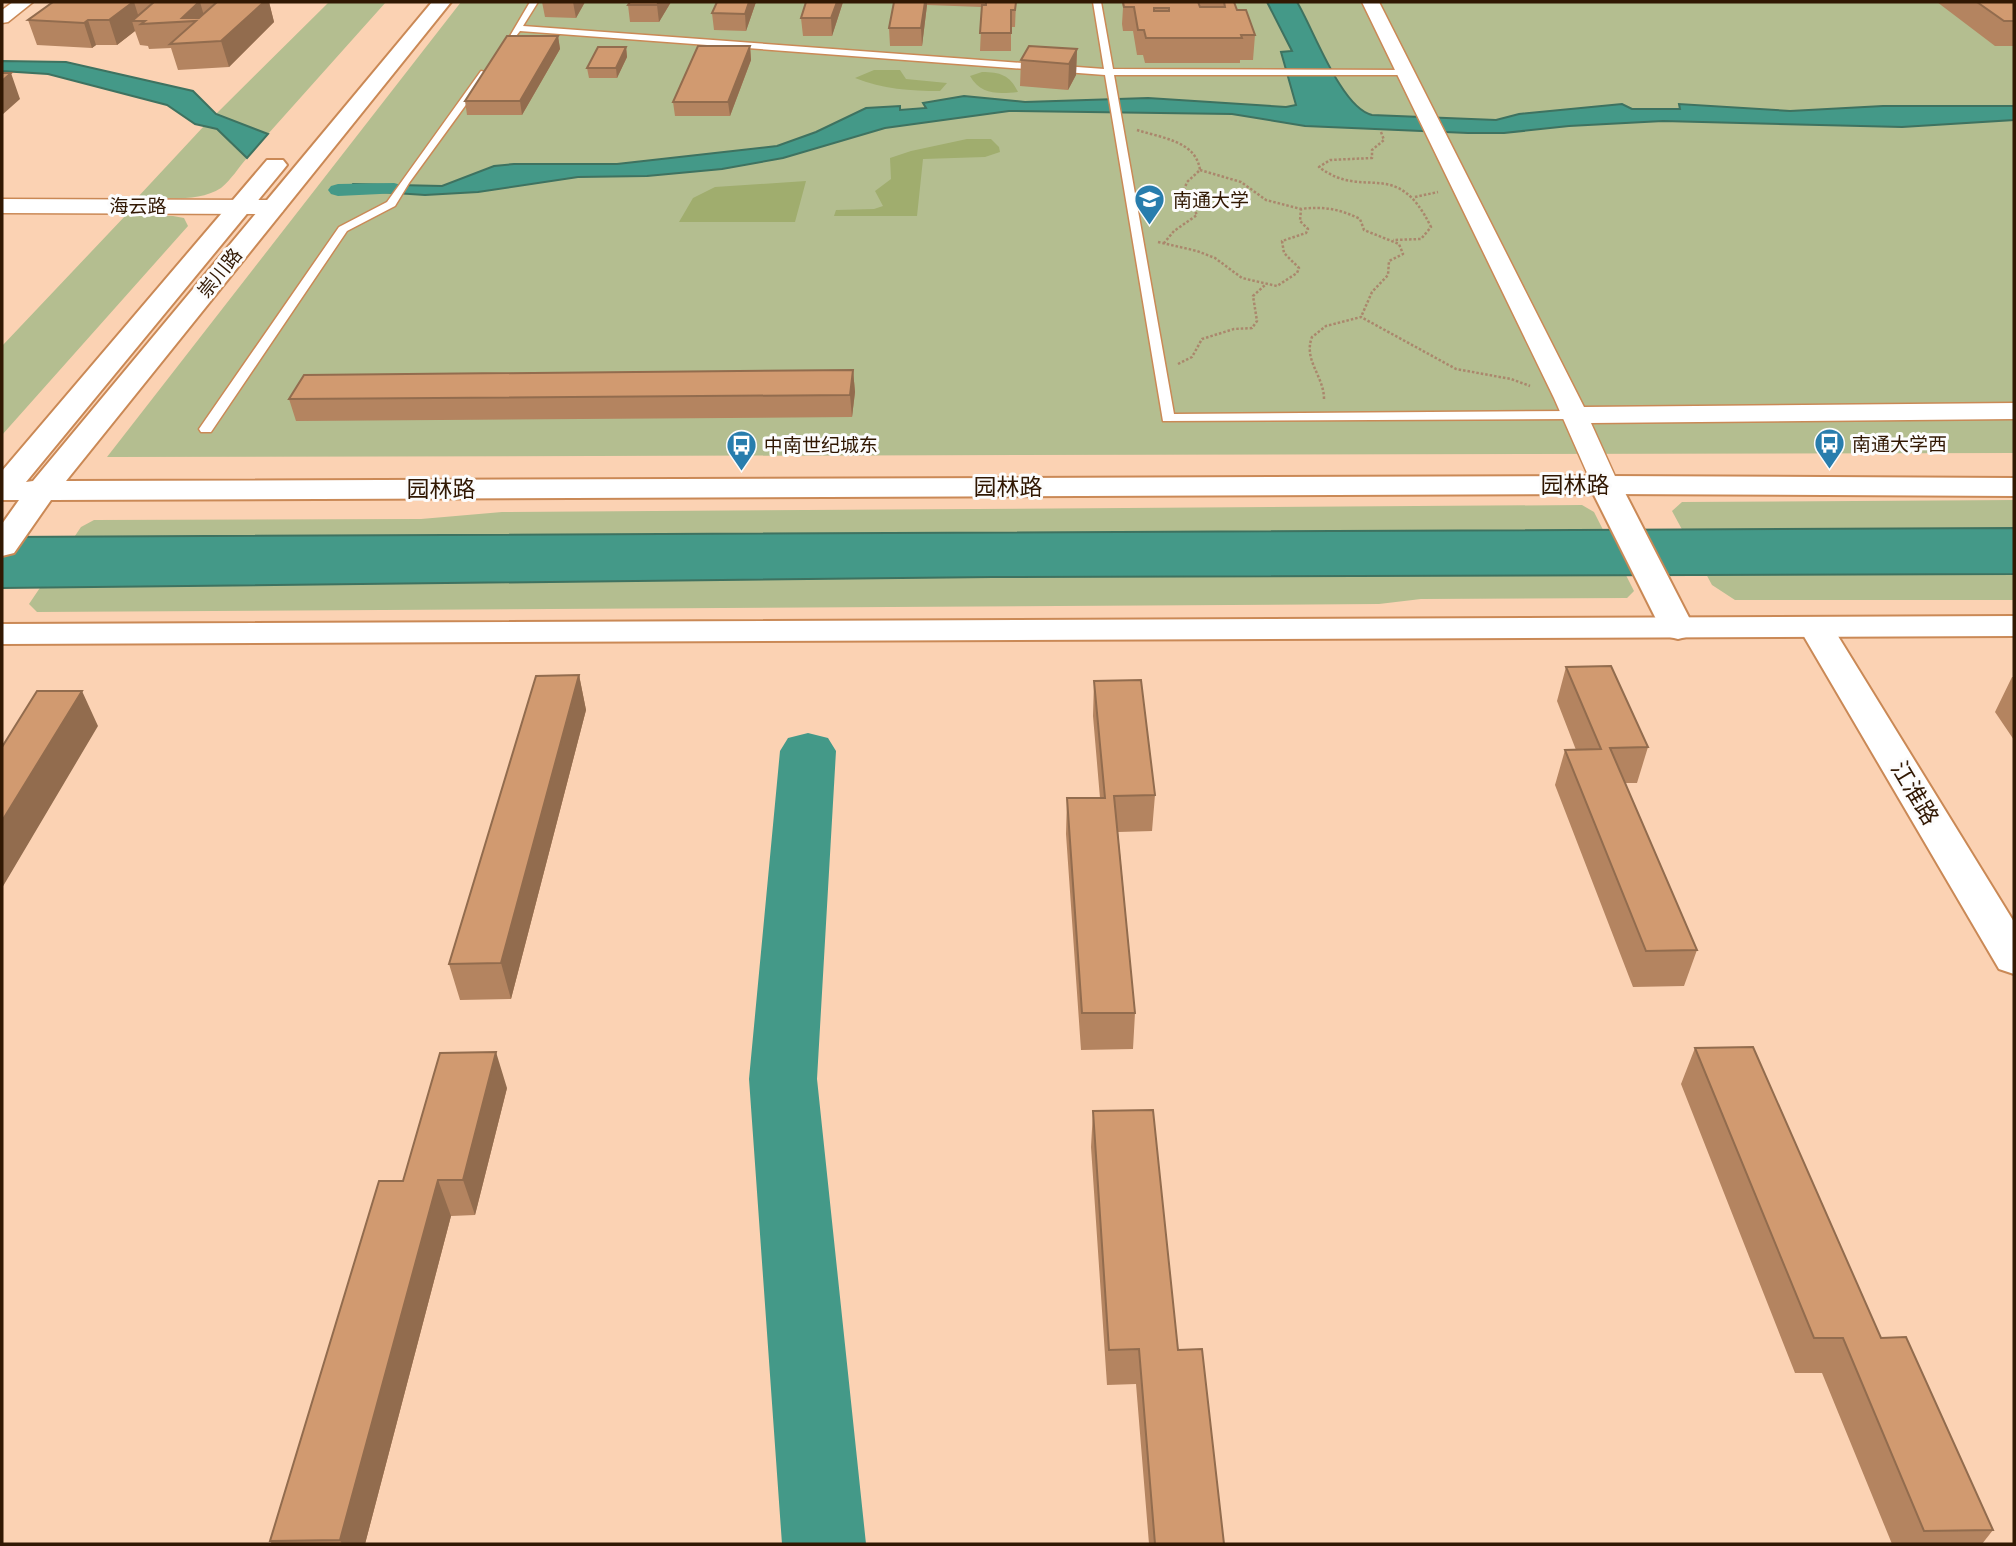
<svg xmlns="http://www.w3.org/2000/svg" width="2016" height="1546" font-family="'Fira Sans','Noto Sans SC',sans-serif">
  <style>
    .green { fill: #b4be90 }
    .forest { fill: #a0ad6e }
    .water { fill: #498; stroke: #3e7260; stroke-width: 2 }
    .lines { fill: none; stroke-linecap: round; stroke-linejoin: round }
    .canal { fill: #498; fill-rule: evenodd }
    .river { fill: #498; fill-rule: evenodd }
    .service-casing { stroke: #ca8956; stroke-width: 3 }
    .minor-casing { stroke: #ca8956; stroke-width: 3 }
    .tertiary-casing { stroke: #ca8956; stroke-width: 4 }
    .secondary-casing { stroke: #ca8956; stroke-width: 4 }
    .path { stroke: #aa876c; stroke-width: 2.5; stroke-dasharray: 2.5 2; stroke-linecap: butt }
    .service { fill: #fff; fill-rule: evenodd }
    .minor { fill: #fff; fill-rule: evenodd }
    .tertiary { fill: #fff; fill-rule: evenodd }
    .secondary { fill: #fff; fill-rule: evenodd }
    .wall { fill: #b48460 }
    .shaded-wall { fill: #926c4e }
    .building { fill: #d19a70; stroke: #926c4e; stroke-width: 2; fill-rule: evenodd }
    .labels { text-anchor: middle; dominant-baseline: central; stroke-width: 6; stroke-linejoin: round; paint-order: stroke }
    .far-poi-label { font-size: 19px; fill: #311803; stroke: #fcfcfc; text-anchor: start }
    .far-street-label { font-size: 19px; fill: #311803; stroke: #fcfcfc }
    .street-label { font-size: 23px; fill: #311803; stroke: #fcfcfc }
  </style>
  <rect width="100%" height="100%" fill="#fbd2b3"/>
  <path class="green" d="M329 2H386L268 134 216 114Z
    M461 2H2014V453L107 457Z
    M204 126 217 129 247 158C239 167 231 180 221 188 198 203 163 197 137 198Z
    M126 215 173 216 184 218 188 226 2 435V346Z
    M2014 500V600H1735L1712 585 1672 511 1682 502Z
    M1582 505 1594 512 1634 591 1627 598 1421 599 1379 604 37 612 29 604 81 527 94 520 421 519 502 512Z"/>
  <path class="forest" d="M874 70H900L906 79 947 83 940 91C910 91 883 89 855 78Z
    M982 72C1000 72 1010 75 1018 92 998 94 981 95 970 76Z
    M967 139H991L999 147 1000 152 985 157 923 159 917 216H834L836 210 874 209 883 206 875 191 891 179 890 158 911 151Z
    M806 181 795 222H679L693 198 715 187Z"/>
  <path class="water" d="M1267 2H1297C1313 28 1341 108 1372 115L1496 120 1519 114 1622 104 1632 109H1680L1679 104 1790 111 1883 106H2014V120L1902 127 1663 121 1569 126 1504 133H1468L1305 126 1232 114 1009 111 885 128 783 158 722 169 647 176 578 177 478 192 425 195 348 190 353 184 442 186 494 166 514 164H617L777 146 816 132 866 108 900 106V110L926 108 923 103 964 96 1025 102 1148 98 1286 107 1296 105 1281 52 1292 51Z
    M2 61 66 62 193 91 216 114 268 134 247 158 217 129 195 124 167 105 48 74 2 71Z
    M2014 528V574L993 577 2 588V537Z"/>
  <g class="lines">
    <path class="canal" d="M394 183 401 185 404 189 401 193 338 196 331 194 328 190 331 186 338 184Z"/>
    <path class="river" d="M808 733 828 738 836 751 817 1079 866 1544H782L749 1079 780 751 788 738Z"/>
    <defs>
      <path id="service" d="M530 2H538L523 26 1104 69 1093 2H1101L1113 69 1407 70 1409 72 1404 75H1114L1174 414 1573 411 1580 415 1573 419 1163 421 1105 75 520 31 516 36H510Z
        M481 71 489 73 409 183 395 206 347 231 211 432H201L199 429 339 227 387 202Z"/>
      <path id="minor" d="M13 2H33L8 22 2 23V10Z
        M1362 2H1379L1584 407 2014 403V419L1591 423 1619 485 1615 491 1605 494 1595 491 1554 398Z
        M2 199 274 200 282 202 285 207 282 212 274 214 2 213Z"/>
      <path id="tertiary" d="M1605 476 1616 478 1621 485 1695 629 1690 636 1678 639 1666 636 1661 629 1589 485 1594 478Z
        M1816 618 1828 621 1833 628 2014 922V974L1999 969 1799 628 1804 621Z"/>
      <path id="secondary" d="M432 2H451L66 481 1605 476 2014 478V496L1605 494 51 500 14 553 2 556V524L19 500H2V471L267 160H283L287 165 283 170 26 482 33 481Z
        M2014 616V636L2 644V624Z"/>
    </defs>
    <use href="#service" class="service-casing"/>
    <use href="#minor" class="minor-casing"/>
    <use href="#tertiary" class="tertiary-casing"/>
    <use href="#secondary" class="secondary-casing"/>
    <path class="path" d="M1137 130C1162 138 1196 141 1200 170L1187 182 1184 190 1197 215 1174 231 1164 243
      M1381 132 1384 140 1372 150V158L1330 160 1319 167C1365 202 1396 155 1431 227L1421 239 1393 240
      M1200 170 1241 182 1266 200 1301 209
      M1415 197 1438 192
      M1158 242 1197 251 1215 258 1242 278 1277 286 1297 273 1299 268 1284 253 1282 241 1306 233 1308 229 1300 221 1301 209C1323 206 1340 209 1360 219L1364 230 1399 244 1403 254 1389 261 1388 275 1372 292 1361 317
      M1178 364 1192 357 1202 339 1234 329 1252 328 1257 321 1253 296 1265 285
      M1324 399C1324 376 1303 360 1312 337L1326 326 1361 317 1456 369 1511 379 1530 386"/>
    <use href="#service" class="service"/>
    <use href="#minor" class="minor"/>
    <use href="#tertiary" class="tertiary"/>
    <use href="#secondary" class="secondary"/>
  </g>
  <path class="wall" d="M53 2H269L274 22 229 67 178 70 171 48 149 49 148 46 140 45 135 31 117 45H96L92 48 37 45 28 20Z
    M542 2H585L576 18 545 17Z
    M630 2H671L659 22H630L628 5Z
    M756 2 746 31 714 30 712 13Z
    M843 2 832 36H803L801 18Z
    M894 2H1016L1015 27H1011V51H980L982 7 927 5 922 46H890L889 28Z
    M1122 2H1234L1237 10 1255 35 1253 60H1240V63H1145L1143 55H1137L1133 31H1123L1122 24 1123 8Z
    M1937 2H2014V46H1995Z
    M558 36 560 49 522 115H467L465 101Z
    M750 46 751 60 730 116H675L673 102Z
    M626 47 627 57 617 78H589L587 68Z
    M1077 49 1076 75 1068 90 1020 86 1021 60Z
    M853 370 855 392 852 417 296 421 289 399Z
    M1566 667 1648 747 1637 783H1625L1697 950 1684 986 1633 987 1555 785 1565 750H1576L1557 701Z
    M579 675 586 710 511 999 460 1000 449 964Z
    M2012 677H2014V740L1995 712Z
    M1094 681 1155 795 1152 831 1118 832 1135 1013 1133 1049 1081 1050 1066 834 1067 798H1100L1093 716Z
    M1695 1048 1881 1338 1993 1530 1982 1544H1892L1822 1373H1795L1681 1084Z
    M507 1088 475 1215 451 1216 365 1544H272L270 1541 403 1181Z
    M1093 1111 1224 1544H1149L1136 1384 1107 1385 1091 1147Z"/>
  <path class="shaded-wall" d="M133 2H134L140 21H132L135 31 117 45 109 20Z
    M200 2 207 26 196 21 182 18Z
    M264 2H269L274 22 229 67 221 41Z
    M573 2H585L576 18Z
    M659 2H671L659 22 657 5Z
    M749 2H756L746 31 745 14Z
    M837 2H843L832 36 831 18Z
    M925 2H927V5L922 46 921 28Z
    M88 20 96 45 92 48 84 23Z
    M558 36 560 49 522 115 520 101Z
    M750 46 751 60 730 116 728 102Z
    M626 47 627 57 617 78 616 68Z
    M1077 49 1076 75 1068 90 1069 64Z
    M11 73 20 99 2 115V81Z
    M853 370 855 392 852 417 850 395Z
    M579 675 586 710 511 999 501 963Z
    M82 691 98 726 2 888V821Z
    M496 1052 507 1088 475 1215 463 1180Z
    M438 1180 451 1216 365 1544H342L340 1540Z"/>
  <path class="building" d="M53 2H133L109 20H88L84 23 28 20Z
    M154 2H199L182 18H199L217 2H264L221 41 170 44 196 21 141 24 145 21H132Z
    M630 2H659L657 5H628Z
    M717 2H749L745 14 712 13Z
    M806 2H837L831 18H801Z
    M894 2H925L921 28H889Z
    M986 2H1016L1015 10H1011V33H980L982 5H986Z
    M1123 2H1198L1200 7H1225L1224 2H1234L1237 10H1246L1255 35H1241L1242 38H1146L1144 30H1138L1134 7H1124ZM1154 8H1169V11H1154Z
    M1977 2H2014V21H2004Z
    M507 36H558L520 101H465Z
    M698 46H750L728 102H673Z
    M1029 46 1077 49 1069 64 1021 60Z
    M598 47H626L616 68H587Z
    M2 73H11L2 81Z
    M853 370 850 395 289 399 304 375Z
    M1611 666 1648 747 1610 748 1697 950 1646 951 1565 750 1601 749 1566 667Z
    M579 675 501 963 449 964 536 676Z
    M1141 680 1155 795 1114 796 1135 1013H1082L1067 798H1105L1094 681Z
    M37 691H82L2 821V747Z
    M1753 1047 1881 1338 1906 1337 1993 1530 1924 1531 1843 1338H1814L1695 1048Z
    M496 1052 463 1180H438L340 1540 270 1541 379 1181H403L440 1053Z
    M1153 1110 1178 1350 1202 1349 1224 1544H1155L1139 1349 1109 1350 1093 1111Z"/>
  <defs>
    <symbol id="university-pin" viewBox="-11 -11 22 30"><path d="M0 17L-7.5 6A9.5 9.5 0 1 1 7.5 6Z" fill="#287dad" stroke="#fcfcfc"/><path d="M0-5L7-2L0 1L-7-2ZM-4 1L0 2.5L4 1V4Q0 6-4 4Z" fill="#fff"/></symbol>
    <symbol id="bus-pin" viewBox="-11 -11 22 30"><path d="M0 17L-7.5 6A9.5 9.5 0 1 1 7.5 6Z" fill="#287dad" stroke="#fcfcfc"/><path d="M-5-6H5V4H4V6H2V4H-2V6H-4V4H-5ZM-3.5-4V0h7V-4ZM-3.5 1.2v1.5H-2V1.2ZM2 1.2v1.5H3.5V1.2Z" fill="#fff"/></symbol>
  </defs>
  <g fill-rule="evenodd">
    <use href="#university-pin" x="1132" y="182" width="35" height="47"/>
    <use href="#bus-pin" x="1812" y="426" width="35" height="47"/>
    <use href="#bus-pin" x="724" y="428" width="35" height="47"/>
  </g>
  <g class="labels">
    <g class="far-poi-label">
      <text x="1173" y="200">南通大学</text>
      <text x="1852" y="444">南通大学西</text>
      <text x="764" y="445">中南世纪城东</text>
    </g>
    <g class="far-street-label">
      <text x="138" y="206">海云路</text>
      <text transform="translate(220 273) rotate(-51)">崇川路</text>
    </g>
    <g class="street-label">
      <text x="1575" y="485">园林路</text>
      <text x="1008" y="487">园林路</text>
      <text x="441" y="489">园林路</text>
      <text transform="translate(1915 793) rotate(59)">江淮路</text>
    </g>
  </g>
  <rect width="2016" height="1546" fill="none" stroke="#311803" stroke-width="7"/>
</svg>
